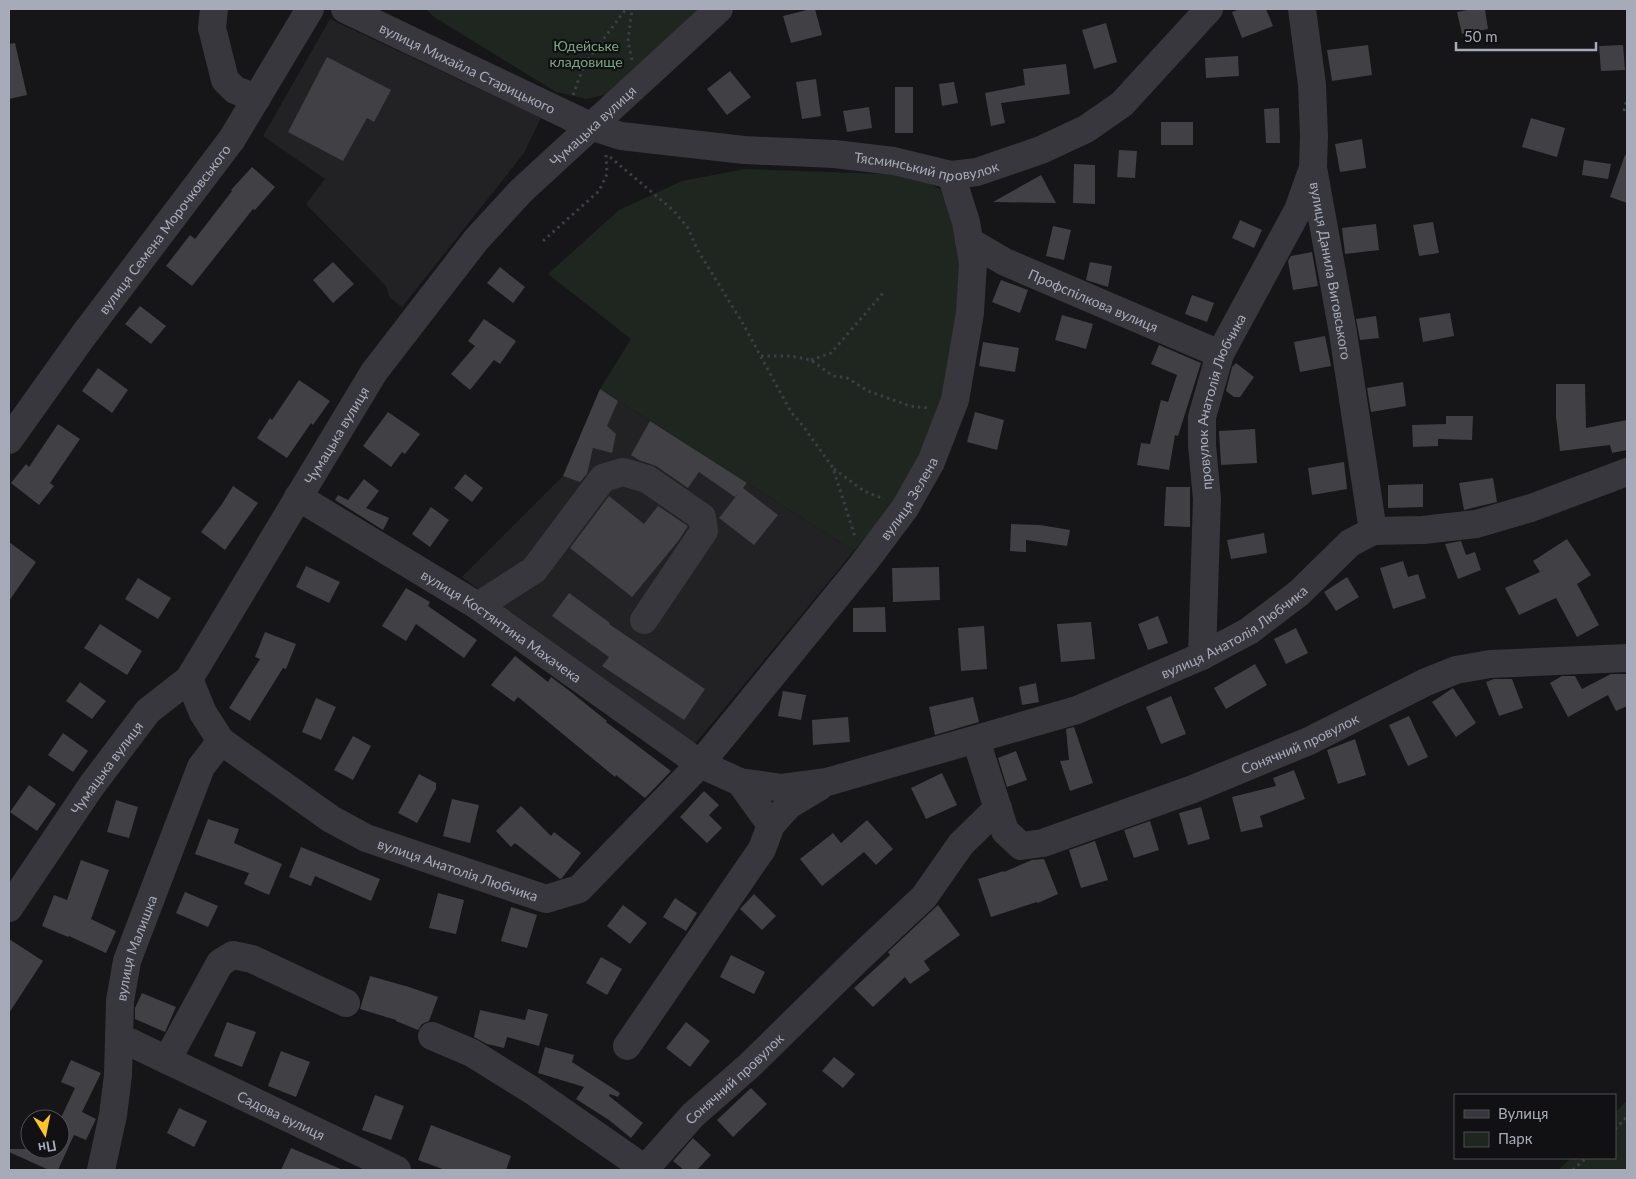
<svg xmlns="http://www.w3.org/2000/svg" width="1636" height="1179" font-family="Lato,sans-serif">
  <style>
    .built { fill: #222225 }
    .green { fill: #1e261f }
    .building { fill: #404045 }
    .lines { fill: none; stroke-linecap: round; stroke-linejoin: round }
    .path { stroke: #3c3e44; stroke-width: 3; stroke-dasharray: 2.5 4; stroke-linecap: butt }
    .minor { stroke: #37373d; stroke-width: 28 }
    .labels { text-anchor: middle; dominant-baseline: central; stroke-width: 4.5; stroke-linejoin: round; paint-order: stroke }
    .park-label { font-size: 14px; fill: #7da582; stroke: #111113 }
    .street-label { font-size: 14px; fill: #a7abb9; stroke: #111113 }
  </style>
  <rect width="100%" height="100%" fill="#161618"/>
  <path class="built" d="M330 19 541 118 524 153 402 307 390 298 386 286 306 204 325 179 263 136Z
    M600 389 854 551 694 745 462 577 563 476Z"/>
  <path class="green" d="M426 9H701L608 94 587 99 556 92 434 17Z
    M745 169 912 175 940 189 954 226 962 263 955 339 942 402 918 461 894 504 854 551 600 389 631 339 548 274 619 210 682 181Z
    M1627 1100V1170H1558L1571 1158H1615V1113Z"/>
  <path class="building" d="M811 9H815L822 35 791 43 783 16Z
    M1240 9H1266L1273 26 1242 38 1232 12Z
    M1473 9H1485L1488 29 1462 34 1457 12Z
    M1106 23 1117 62 1094 69 1082 30Z
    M15 43 27 95 9 99V44Z
    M1368 45 1372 75 1332 81 1327 50Z
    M1623 45 1625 70 1601 71 1599 46Z
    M1238 56 1239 76 1206 78 1205 58Z
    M327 57 391 90 374 122 367 118 343 161 288 132Z
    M1066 64 1070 94 1001 103 1005 123 991 126 985 93 1025 85 1023 69Z
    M730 71 751 97 727 115 707 89Z
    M816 79 821 116 802 119 796 82Z
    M954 82 958 103 942 106 939 84Z
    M895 87H913V133H895Z
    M869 107 872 128 847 132 843 111Z
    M1279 108 1280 143H1266L1264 109Z
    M1531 118 1565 128 1557 157 1522 147Z
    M1161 122H1193V145H1161Z
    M1362 139 1366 168 1340 172 1335 144Z
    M1119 150 1137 151 1135 178 1117 177Z
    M1625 155 1627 156V203L1610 197Z
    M1584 160 1611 164 1608 179 1582 175Z
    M1074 164 1095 165V204L1073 203Z
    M252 167 275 187 255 210 253 209 192 286 166 266 190 235 195 239 232 191 231 190Z
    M1041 175 1056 203 993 202Z
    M1240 220 1262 230 1254 248 1232 238Z
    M1433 222 1439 253 1419 256 1413 225Z
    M1376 224 1379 250 1345 254 1342 228Z
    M1053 226 1071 230 1064 260 1046 256Z
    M1312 252 1318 286 1293 290 1288 261 1291 256Z
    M333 262 354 284 333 303 313 280Z
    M1090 262 1112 266 1108 287 1086 280Z
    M500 267 525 287 513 303 487 283Z
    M1001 280 1028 290 1020 313 992 302Z
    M1192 295 1214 303 1207 322 1185 314Z
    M140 306 166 326 151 344 125 324Z
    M1450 313 1454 336 1423 342 1419 318Z
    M1062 315 1093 324 1086 349 1055 340Z
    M1376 316 1379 338 1360 340 1356 319Z
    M484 319 516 341 500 364 494 360 470 390 451 374 475 346 468 341Z
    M1325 336 1331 366 1300 372 1294 342Z
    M983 342 1019 348 1015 372 979 366Z
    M1159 345 1201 363 1178 436 1175 435 1169 470 1137 465 1141 443 1150 444 1161 400 1168 402 1177 375 1151 364Z
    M1236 363 1254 377 1240 397H1234L1226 391 1232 367Z
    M98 368 128 390 112 413 82 391Z
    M299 380 330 401 313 425 311 423 287 458 257 438 270 418 272 420Z
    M1403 382 1406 406 1371 412 1367 388Z
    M1556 384H1585L1586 428 1627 420V450L1612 453 1610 445 1560 451 1556 417Z
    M600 389 618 401 607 426 616 434 612 453 593 448 587 474 580 482 563 476Z
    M388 412 420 434 405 454 402 452 391 467 363 446Z
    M975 412 1004 420 997 450 967 442Z
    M1446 416H1473L1472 440 1438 439V446L1413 447 1412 425 1446 424Z
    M650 421 747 483 743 488 778 515 754 545 719 518 741 490 735 497 699 472 688 488 656 466 639 460 631 455Z
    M58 424 80 439 50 483 54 486 39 505 11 483 26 464 29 467Z
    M1255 429 1257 463 1221 465 1219 431Z
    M1344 462 1347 489 1312 495 1308 468Z
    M465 474 483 488 472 502 454 488Z
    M1493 478 1497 502 1464 510 1459 483Z
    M364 479 379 491 366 508 389 518 383 530 335 500 338 495 348 500Z
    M1423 484V507L1388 508V485Z
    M233 486 258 503 225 550 201 532 222 504Z
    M1166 487H1190V527L1164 526Z
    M609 496 644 524 658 506 688 526 679 540 632 597 570 548Z
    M431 507 449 520 430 547 412 534Z
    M1011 524 1040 525 1070 530 1067 546 1026 540V552L1010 551Z
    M1264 533 1267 553 1231 559 1227 540Z
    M1567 539 1591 575 1577 584 1599 625 1577 637 1556 598 1519 615 1505 588 1540 572 1533 561Z
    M1461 541 1466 555 1475 552 1481 570 1458 579 1445 544Z
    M9 542 36 562 9 601Z
    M1403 561 1408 577 1418 574 1426 598 1393 609 1380 568Z
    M306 566 340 582 329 603 296 587Z
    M939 567 940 600 893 602 892 568Z
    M1347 577 1359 597 1336 611 1324 592Z
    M138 578 171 598 158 619 125 599Z
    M406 588 430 602 428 606 477 640 464 658 416 624 406 641 382 626Z
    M569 593 610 623 609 624 705 689 684 720 602 666 609 657 552 616Z
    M885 607 886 632H853V608Z
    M1158 616 1168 643 1148 650 1138 624Z
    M1091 622 1095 659 1061 662 1057 624Z
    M100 624 142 651 127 675 84 648Z
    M984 626 987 669 961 671 958 628Z
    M1296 628 1308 653 1286 664 1274 639Z
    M265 632 296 644 286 669 283 668 250 721 229 708 260 659 255 657Z
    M515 656 548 682 551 677 571 692 607 721 606 722 671 771 645 798 616 775 615 777 518 697 514 702 491 685Z
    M1255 664 1267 685 1226 709 1214 688Z
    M1611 674H1627V706L1616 711 1608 695 1568 717 1550 683 1562 676H1575L1582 689Z
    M1494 679H1512L1523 708 1499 716 1486 682Z
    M80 682 106 701 92 719 66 701Z
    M1036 683 1039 702 1022 705 1019 687Z
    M1453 688 1476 723 1456 737 1432 702Z
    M783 691 806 695 801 720 778 716Z
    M1171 696 1186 734 1161 744 1146 707Z
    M973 697 979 722 935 735 929 707Z
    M316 698 336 707 321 740 302 732Z
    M1409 716 1428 757 1408 766 1389 725Z
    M848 717 850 742 813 745 812 720Z
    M1074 727 1093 783 1070 791 1060 761 1069 760 1066 729Z
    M63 733 88 751 73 772 48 755Z
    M353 736 371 746 353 780 334 770Z
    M1355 739 1366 775 1338 784 1327 750Z
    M1016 751 1027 780 1007 787 998 758Z
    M1294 770 1305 799 1260 816 1263 827 1241 832 1232 797 1276 786 1273 778Z
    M942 773 957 805 926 819 911 788Z
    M419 774 436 783V789L417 823 398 813Z
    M29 785 56 804 37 831 10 812Z
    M704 791 719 805 709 815 722 828 707 843 680 817Z
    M452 799 479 805 470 843 443 836Z
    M116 800 138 807 129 838 107 832Z
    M521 806 551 836 554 832 581 853 562 878 560 879 515 843 511 847 496 831Z
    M1201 807 1210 839 1188 845 1179 813Z
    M208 819 239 829 234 843 282 864 269 895 244 884 249 873 195 854Z
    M867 820 893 849 876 865 864 852 822 886 800 859 833 833 841 843Z
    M1150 821 1159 850 1134 858 1124 830Z
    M1095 841 1108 880 1081 888 1069 850Z
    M301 847 380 879 371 901 315 876 311 886 289 877Z
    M1044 859 1058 894 1038 903 1037 902 991 917 978 879 1004 871V872L1032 860Z
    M81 860 109 870 91 919 116 931 106 953 69 936 68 937 42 926 54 895 67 900Z
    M185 892 218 906 208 927 176 913Z
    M438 893 464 900 456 934 429 928Z
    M754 894 776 916 762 930 740 909Z
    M675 898 697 913 686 931 663 917Z
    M623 905 647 923 630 944 607 926Z
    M938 905 960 935 924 961 930 970 910 984 905 977 873 1007 854 988 890 955 888 952Z
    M511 907 537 915 527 948 501 941Z
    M9 939 43 961 9 1013Z
    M731 955 765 972 754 994 720 977Z
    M601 957 622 969 607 995 586 983Z
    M370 976 409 987 438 997 429 1021 422 1024 418 1030 396 1021V1020L360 1009Z
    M142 993 176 1007 165 1032 135 1019V1008Z
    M528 1009 548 1014 539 1046 507 1037 504 1048 487 1044 474 1037 480 1010 525 1020Z
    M227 1022 256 1032 242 1067 214 1056Z
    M686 1022 710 1041 690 1067 666 1048Z
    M545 1047 574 1055 572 1062 620 1093 618 1097 610 1094 609 1096 643 1123 631 1138 609 1120 576 1099 584 1087 538 1073Z
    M281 1051 310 1062 296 1097 268 1086Z
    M834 1057 855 1074 843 1088 822 1071Z
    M71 1060 101 1073 82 1112 96 1119 86 1140 74 1135 58 1170H49L9 1152V1149H60V1120L75 1088 61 1082Z
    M751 1088 767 1104 733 1137 717 1120Z
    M375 1095 404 1106 391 1140 362 1130Z
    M179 1108 207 1121 194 1147 167 1133Z
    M431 1125 511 1156 506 1170H445L418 1160Z
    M693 1138 711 1155 697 1170H684L673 1161Z
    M291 1148 343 1170H281Z"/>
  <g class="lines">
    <path class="path" d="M632 60 628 41 632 9
      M573 95 584 65 626 9
      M1624 111 1627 99
      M610 157 673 210 688 228 697 249 742 322 791 412 803 426 833 468 855 537
      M543 241 599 191 607 174 606 155
      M761 356H791L811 360 833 376 847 378 868 391 910 406 928 408
      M811 360 831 353 884 292
      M834 469 864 491 884 499
      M1615 1129 1627 1117
      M1573 1170 1586 1158"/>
    <g class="minor">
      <path d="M214 9 212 28 225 80 235 90 257 98"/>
      <path id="s1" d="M345 9 590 126 621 136 744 150 834 154 894 161 951 175 977 172 1041 150 1086 129 1122 104 1209 9"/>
      <path id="s2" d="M1302 9 1312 85 1314 136 1313 168 1343 333 1373 531"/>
      <path id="s3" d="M969 241 1005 262 1220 354"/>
      <path id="s4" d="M9 440 83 336 232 139 310 9"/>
      <path id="s5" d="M298 497 478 606 700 764 863 564 905 508 931 462 955 400 970 313 973 263 966 222 951 175"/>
      <path d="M478 606 534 570 603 478 623 472 647 479 702 517 704 531 644 620"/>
      <path id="s6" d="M1202 656 1207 499 1202 445V417L1220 354 1298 210 1313 168"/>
      <path id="s7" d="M189 679 203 713 221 741 331 819 366 838 546 899 579 889 700 764 740 782 782 788 827 782 1077 710 1202 656 1249 631 1299 593 1350 543 1373 531 1423 530 1476 524 1531 508 1627 472"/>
      <path id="s8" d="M976 740 1005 831 1021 846 1043 843 1193 789 1309 741 1426 682 1456 670 1490 664 1627 658"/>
      <path d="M740 782 771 825"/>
      <path id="s9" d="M9 908 92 785 148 711 189 679 374 372 476 240 521 191 719 9"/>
      <path id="s10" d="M432 1036 472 1053 533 1091 645 1169 693 1115 750 1065 859 958 924 897 961 844 998 808"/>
      <path id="s11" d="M119 1037 397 1170"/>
      <path d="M627 1046 762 849 771 825 789 805 819 787"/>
      <path d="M167 1060 220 963 233 955 252 959 346 1003"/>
      <path id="s12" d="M101 1170 113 1115 118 1075 120 1001 127 961 201 767 221 741"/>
    </g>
  </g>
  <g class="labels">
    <g class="park-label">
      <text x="586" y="45">Юдейське<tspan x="586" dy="16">кладовище</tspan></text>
    </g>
    <g class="street-label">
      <text stroke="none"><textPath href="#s1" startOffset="136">вулиця Михайла Старицького</textPath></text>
      <text stroke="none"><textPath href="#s9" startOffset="982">Чумацька вулиця</textPath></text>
      <text stroke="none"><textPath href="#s1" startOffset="612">Тясминський провулок</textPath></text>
      <text stroke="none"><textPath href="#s4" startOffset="262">вулиця Семена Морочковського</textPath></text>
      <text stroke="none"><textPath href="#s2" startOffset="264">вулиця Данила Виговського</textPath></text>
      <text stroke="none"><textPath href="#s3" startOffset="138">Профспілкова вулиця</textPath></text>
      <text stroke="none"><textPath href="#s6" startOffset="258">провулок Анатолія Любчика</textPath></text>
      <text stroke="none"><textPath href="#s9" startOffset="578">Чумацька вулиця</textPath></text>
      <text stroke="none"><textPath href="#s5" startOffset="821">вулиця Зелена</textPath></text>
      <text stroke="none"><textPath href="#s5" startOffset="241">вулиця Костянтина Махачека</textPath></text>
      <text stroke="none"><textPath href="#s7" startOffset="1211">вулиця Анатолія Любчика</textPath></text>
      <text stroke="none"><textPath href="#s8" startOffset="415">Сонячний провулок</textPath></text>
      <text stroke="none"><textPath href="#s9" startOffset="171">Чумацька вулиця</textPath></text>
      <text stroke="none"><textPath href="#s7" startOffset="342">вулиця Анатолія Любчика</textPath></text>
      <text stroke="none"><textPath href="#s12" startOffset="226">вулиця Малишка</textPath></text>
      <text stroke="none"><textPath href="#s10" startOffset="379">Сонячний провулок</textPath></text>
      <text stroke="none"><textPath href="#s11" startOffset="180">Садова вулиця</textPath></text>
    </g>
  </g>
  <rect width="1636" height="1179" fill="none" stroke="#a7abb9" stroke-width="20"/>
  <rect x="1454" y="1094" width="162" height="65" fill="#111113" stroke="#4d4f55"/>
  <rect x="1464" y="1110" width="25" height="8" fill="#37373d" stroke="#4d4f55"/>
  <text x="1498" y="1119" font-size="15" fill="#a7abb9">Вулиця</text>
  <rect x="1464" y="1132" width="25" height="15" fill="#1e261f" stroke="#4d4f55"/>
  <text x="1498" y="1144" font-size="15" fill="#a7abb9">Парк</text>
  <g transform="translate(45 1134) rotate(170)"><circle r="24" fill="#111113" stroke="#4d4f55"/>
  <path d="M0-4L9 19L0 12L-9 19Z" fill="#fdc529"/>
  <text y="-8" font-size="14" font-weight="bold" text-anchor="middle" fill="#a7abb9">Пн</text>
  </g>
  <path d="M1456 42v8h140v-8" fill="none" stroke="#a7abb9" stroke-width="2.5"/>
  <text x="1464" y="42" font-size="15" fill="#a7abb9" stroke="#111113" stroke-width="4" paint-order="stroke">50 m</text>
</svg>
